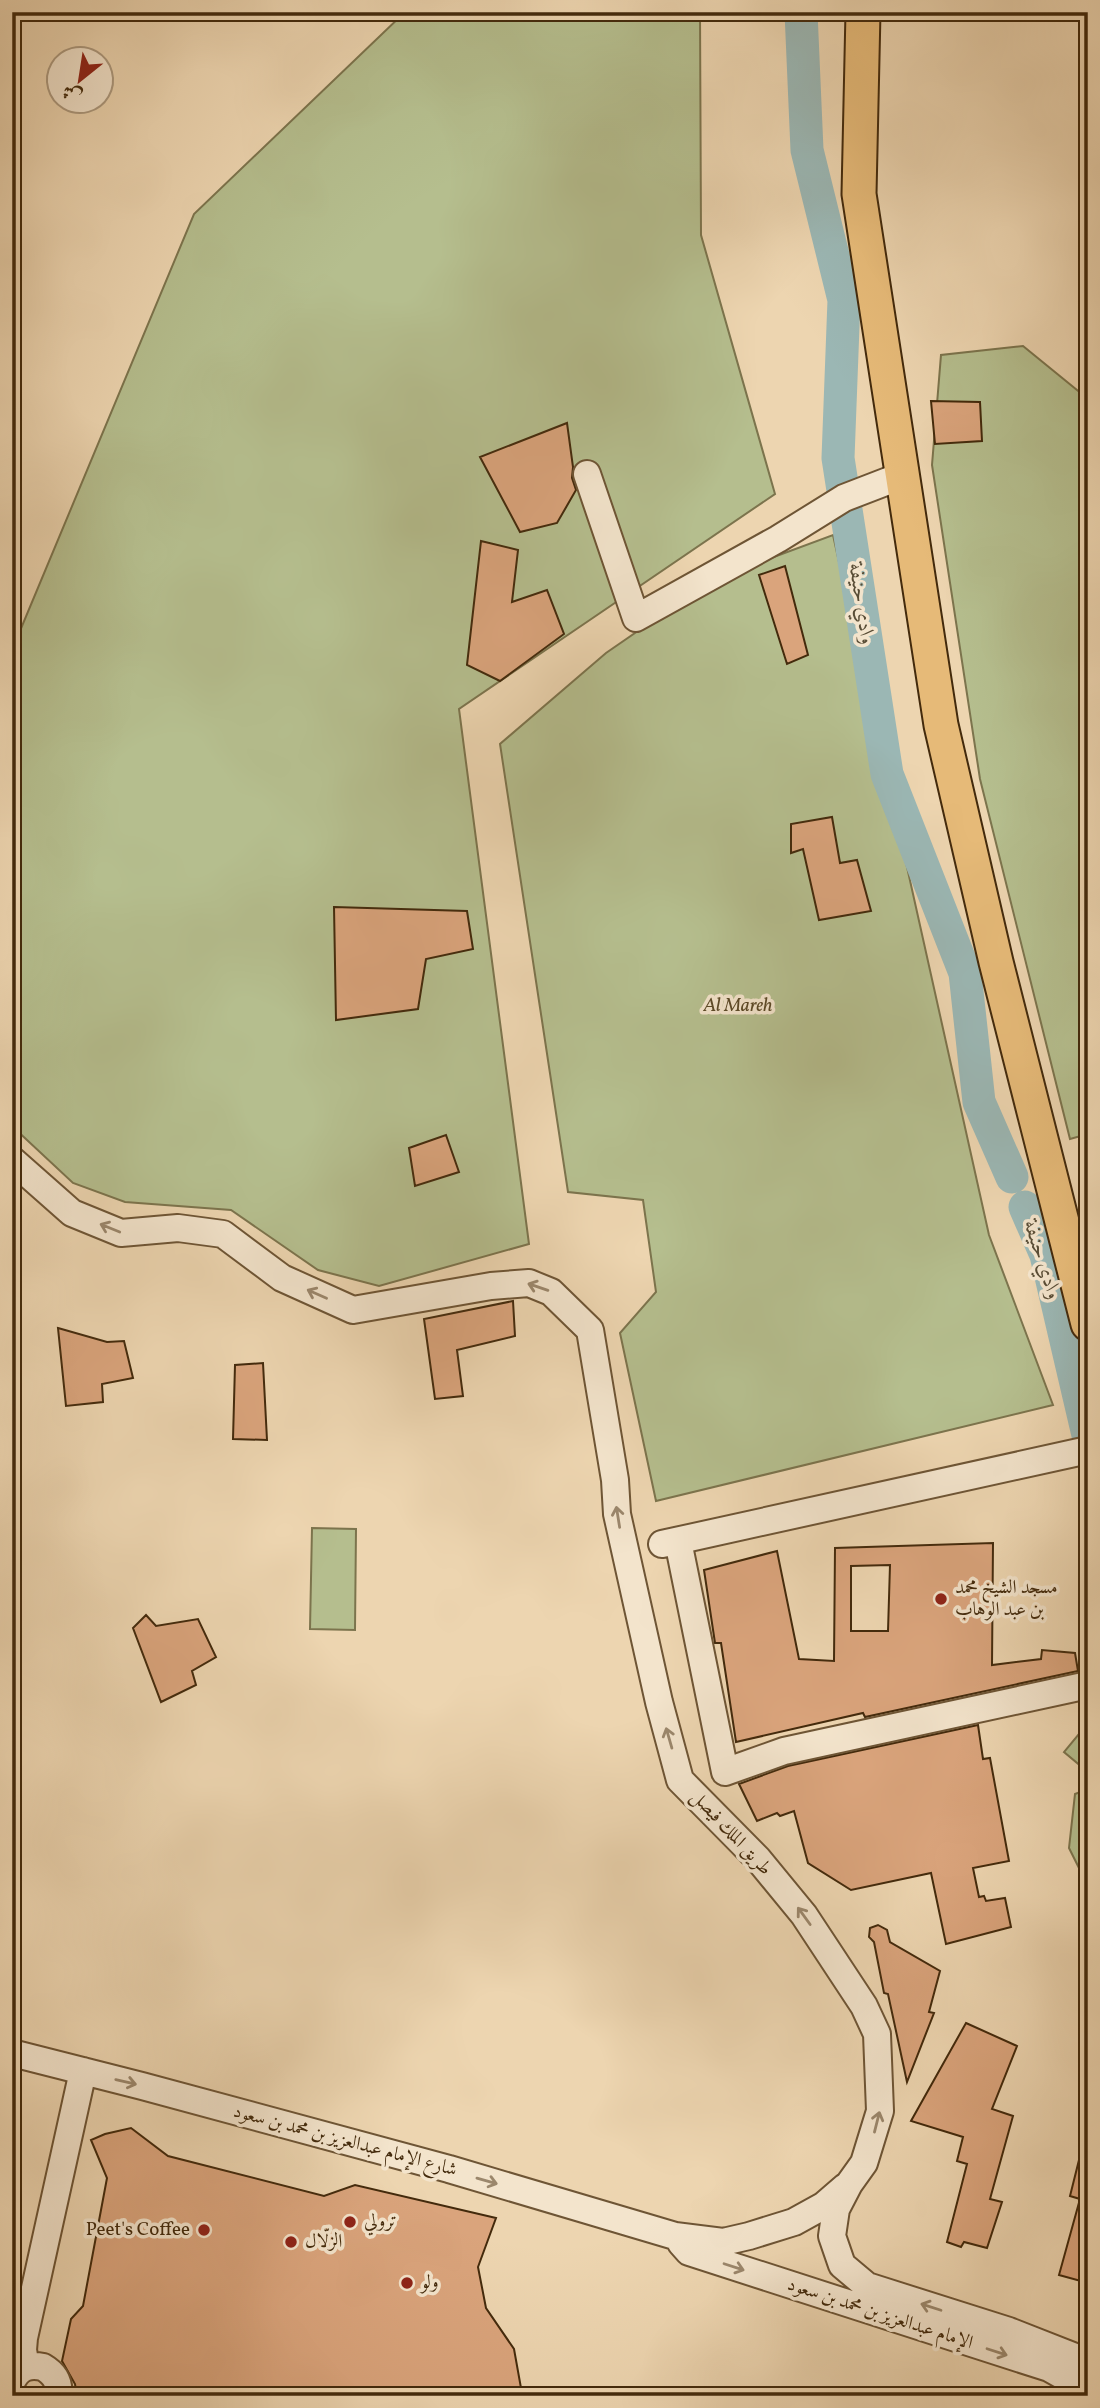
<svg xmlns="http://www.w3.org/2000/svg" width="1100" height="2408" font-family="Vollkorn,Amiri,serif">
  <style>
    .green { fill: #b5be8e; stroke: #7c744d; stroke-width: 2 }
    .lines { fill: none; stroke-linecap: round; stroke-linejoin: round }
    .river { stroke: #9bb7b4; stroke-width: 33 }
    .building { fill: #daa47c; stroke: #432a0c; stroke-width: 2; fill-rule: evenodd }
    .minor-casing { stroke: #6e5535; stroke-width: 30 }
    .major-casing { stroke: #432a0c; stroke-width: 37 }
    .minor { stroke: #f3e4cc; stroke-width: 26 }
    .major { stroke: #e6ba78; stroke-width: 33 }
    .oneway { stroke: #9b876c }
    .poi-dot { fill: #8f2418; stroke: #f3e4cc; stroke-width: 2.5 }
    .labels { text-anchor: middle; dominant-baseline: central; stroke-width: 7; stroke-linejoin: round; paint-order: stroke }
    .park-label { font-size: 19px; font-style: italic; fill: #5a4826; stroke: #f3e4cc }
    .poi-label { font-size: 19px; fill: #432a0c; stroke: #f3e4cc; text-anchor: start }
    .street-label { font-size: 19px; fill: #432a0c; stroke: #f3e4cc }
    .water-label { font-size: 21px; font-style: italic; fill: #594d36; stroke: #f3e4cc }
  </style>
  <rect width="100%" height="100%" fill="#edd5b0"/>
  <filter id="stains"><feTurbulence type="fractalNoise" baseFrequency=".00286" numOctaves="4"/><feColorMatrix values="0 0 0 0 .2 0 0 0 0 .09 0 0 0 0 .02 0 0 0 .5 -.17"/></filter>
  <radialGradient id="worn" r=".72"><stop offset=".6" stop-color="#630" stop-opacity="0"/><stop offset="1" stop-color="#630" stop-opacity=".3"/></radialGradient>
  <path class="green" d="M405 12H700L701 235 775 494 459 709 529 1244 379 1286 318 1270 231 1210 125 1202 73 1183 12 1126V650L194 214Z
    M1023 346 1088 399V1134L1070 1139 980 779 932 465 941 355Z
    M833 535 989 1235 1053 1405 656 1501 620 1333 656 1292 643 1200 568 1192 500 744 606 653 712 580Z
    M312 1528 356 1529 355 1630 310 1629Z
    M1088 1723V1772L1064 1752Z
    M1088 1789V1886L1069 1848 1075 1794Z"/>
  <g class="lines">
    <path class="river" d="M801 12 807 150 844 300 838 458 887 774 965 973 979 1102 1012 1177
      M1025 1207 1046 1255 1088 1435"/>
  </g>
  <path class="building" d="M931 401 980 402 982 441 935 444Z
    M567 423 573 467 572 478 576 490 557 523 520 532 480 457Z
    M481 541 518 550 512 602 547 590 564 634 500 681 467 665Z
    M785 566 808 655 787 664 759 575Z
    M832 817 840 863 857 860 871 911 819 920 803 849 791 853V824Z
    M334 907 467 911 473 949 426 959 418 1009 336 1020Z
    M446 1135 459 1172 415 1186 409 1148Z
    M513 1301 515 1336 457 1350 463 1396 435 1399 424 1319Z
    M58 1328 107 1342 124 1341 133 1378 102 1384 103 1402 66 1406Z
    M263 1363 267 1440 233 1439 235 1365Z
    M993 1543 992 1665 1041 1659 1042 1650 1075 1653 1078 1671 865 1717 863 1713 736 1742 721 1643H715L704 1570 777 1551 799 1659 834 1661 835 1548ZM890 1565 888 1631H851V1566Z
    M146 1615 156 1626 198 1619 216 1657 192 1671 196 1685 161 1702 133 1628Z
    M978 1725 983 1759 990 1758 1009 1861 973 1868 979 1897 984 1896 986 1901 1005 1898 1011 1927 946 1944 931 1873 851 1890 808 1863 794 1811 780 1816 777 1813 757 1821 739 1784 788 1766Z
    M878 1925 887 1930 890 1942 940 1971 929 2012 934 2013 907 2082 888 1994 884 1993 874 1942 869 1937 870 1928Z
    M966 2023 1017 2046 992 2109 1013 2116 990 2199 1002 2202 987 2248 964 2242 961 2247 947 2242 967 2164 957 2161 963 2137 911 2121Z
    M131 2128 168 2156 324 2196 355 2185 496 2218 478 2267 486 2308 514 2349 521 2388 515 2396H77L75 2384 62 2361 71 2319 83 2306 107 2178 91 2140 105 2134Z
    M1082 2148 1088 2149V2283L1059 2275 1080 2199 1070 2196Z"/>
  <g class="lines">
    <defs>
      <path id="minor" d="M587 474 636 618 778 539 844 498 901 476
        M12 1160 72 1213 121 1233 178 1228 223 1234 282 1278 353 1310 491 1286 529 1283 551 1292 590 1330 615 1480 617 1514 659 1702 680 1780 758 1859 804 1915 864 2006 877 2034 880 2111 864 2163 849 2184 836 2209 832 2236 842 2265 867 2286 1009 2331 1088 2362
        M678 1541 725 1772 784 1751 1088 1685
        M662 1544 1088 1450
        M12 2053 142 2086 449 2169 675 2236 723 2242 749 2236 794 2222 823 2206 845 2187
        M681 2243 689 2252 1049 2368 1088 2390
        M26 2367 23 2350 24 2338 83 2071
        M12 2381C19 2367 29 2364 43 2367 55 2374 60 2382 58 2396"/>
      <path id="major" d="M863 12 859 194 941 725 996 962 1088 1324"/>
    </defs>
    <use href="#minor" class="minor-casing"/>
    <use href="#major" class="major-casing"/>
    <use href="#minor" class="minor"/>
    <use href="#major" class="major"/>
  </g>
  <defs><path id="oneway-shaft" d="M-6 0H5M1.5-3L5.5 0L1.5 3" fill="none" stroke-width="1.6" stroke-linecap="round" stroke-linejoin="round" transform="scale(1.75)"/></defs>
  <g class="oneway">
    <use href="#oneway-shaft" transform="translate(110 1228) rotate(-158)"/>
    <use href="#oneway-shaft" transform="translate(538 1287) rotate(-161)"/>
    <use href="#oneway-shaft" transform="translate(317 1294) rotate(-156)"/>
    <use href="#oneway-shaft" transform="translate(618 1517) rotate(-99)"/>
    <use href="#oneway-shaft" transform="translate(669 1738) rotate(-106)"/>
    <use href="#oneway-shaft" transform="translate(804 1916) rotate(-126)"/>
    <use href="#oneway-shaft" transform="translate(126 2082) rotate(13)"/>
    <use href="#oneway-shaft" transform="translate(877 2122) rotate(-76)"/>
    <use href="#oneway-shaft" transform="translate(487 2181) rotate(16)"/>
    <use href="#oneway-shaft" transform="translate(734 2267) rotate(18)"/>
    <use href="#oneway-shaft" transform="translate(931 2307) rotate(-162)"/>
    <use href="#oneway-shaft" transform="translate(997 2352) rotate(18)"/>
  </g>
  <g class="poi-dot">
    <circle cx="941" cy="1599" r="7"/>
    <circle cx="350" cy="2222" r="7"/>
    <circle cx="204" cy="2230" r="7"/>
    <circle cx="291" cy="2242" r="7"/>
    <circle cx="407" cy="2283" r="7"/>
  </g>
  <g class="labels">
    <g class="park-label">
      <text x="738" y="1006">Al Mareh</text>
    </g>
    <g class="poi-label">
      <text x="955" y="1588">مسجد الشيخ محمد<tspan x="955" dy="22">بن عبد الوهاب</tspan></text>
      <text x="364" y="2222">ترولي</text>
      <text x="190" y="2230" text-anchor="end">Peet's Coffee</text>
      <text x="305" y="2242">الزلّال</text>
      <text x="421" y="2283">ولو</text>
    </g>
    <g class="street-label">
      <text transform="translate(731 1833) rotate(47)">طريق الملك فيصل</text>
      <text transform="translate(345 2141) rotate(15)">شارع الإمام عبدالعزيز بن محمد بن سعود</text>
      <text transform="translate(880 2314) rotate(18)">الإمام عبدالعزيز بن محمد بن سعود</text>
    </g>
    <g class="water-label">
      <text transform="translate(861 604) rotate(81)">وادي حنيفة</text>
      <text transform="translate(1042 1260) rotate(72)">وادي حنيفة</text>
    </g>
  </g>
  <rect width="1100" height="2408" fill="none" stroke="#edd5b0" stroke-width="42"/>
  <rect x="14" y="14" width="1072" height="2380" fill="none" stroke="#432a0c" stroke-width="3.5"/>
  <rect x="21" y="21" width="1058" height="2366" fill="none" stroke="#432a0c" stroke-width="2"/>
  <g transform="translate(80 80) rotate(210)"><circle r="33" fill="#f3e4cc" stroke="#ad9a7f" stroke-width="2"/>
  <path d="M0-5L12 26L0 18L-12 26Z" fill="#8f2418"/>
  <text y="-10" font-size="19" font-weight="bold" text-anchor="middle" fill="#432a0c">ش</text>
  </g>
  <rect width="100%" height="100%" filter="url(#stains)"/>
  <rect width="100%" height="100%" fill="url(#worn)"/>
</svg>
